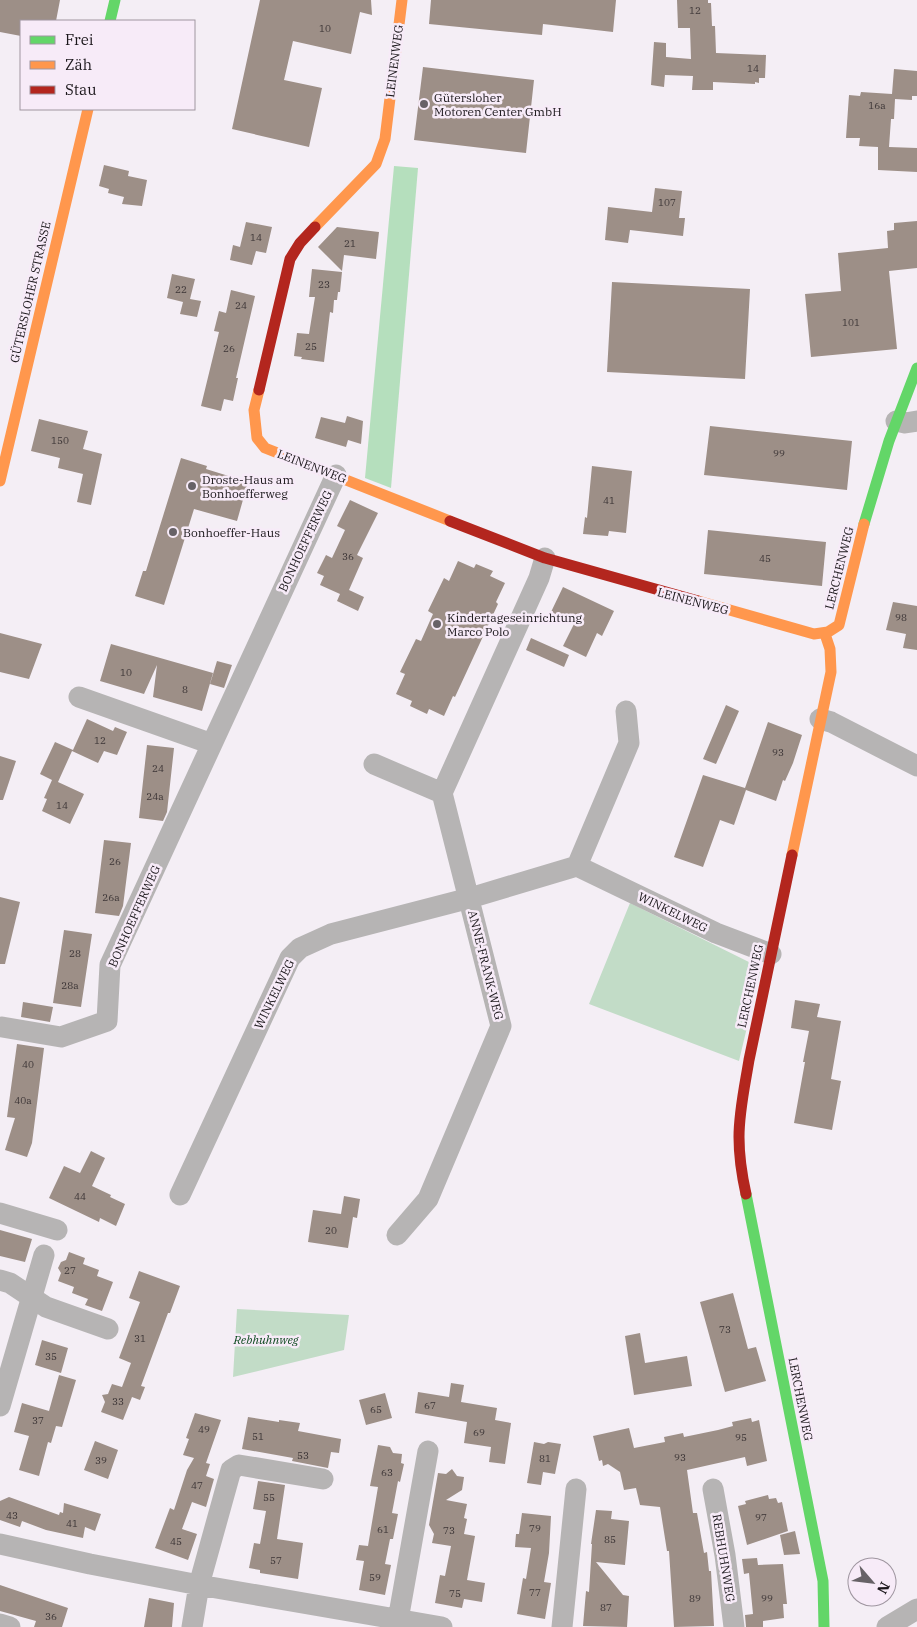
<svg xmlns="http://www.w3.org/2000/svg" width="917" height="1627" font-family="'IBM Plex Serif',serif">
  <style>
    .green { fill: #c2dcc7 }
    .forest { fill: #b5dfbd }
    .building { fill: #9d8f87 }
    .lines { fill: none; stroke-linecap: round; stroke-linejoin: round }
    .street { stroke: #b6b4b4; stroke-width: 21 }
    .fast { stroke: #63d668; stroke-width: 11 }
    .slow { stroke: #ff974d; stroke-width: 11 }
    .jam { stroke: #b3261e; stroke-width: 11 }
    .poi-dot { fill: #676267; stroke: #f7ebf8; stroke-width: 2 }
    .labels { text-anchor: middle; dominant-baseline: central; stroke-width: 5; stroke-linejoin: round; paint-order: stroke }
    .number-label { font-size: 10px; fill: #3c3536 }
    .street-label { font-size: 12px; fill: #1b171b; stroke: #f7ebf8 }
    .poi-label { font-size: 12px; fill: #1b171b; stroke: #f7ebf8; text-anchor: start }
    .park-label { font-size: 12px; font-style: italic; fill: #0d4a1f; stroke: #f7ebf8 }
  </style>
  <rect width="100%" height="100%" fill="#f4eef5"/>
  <path class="green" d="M630 903 761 968 739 1061 589 1004Z
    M237 1309 349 1315 344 1350 233 1377Z"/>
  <path class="forest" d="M394 166 418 168 391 488 365 478Z"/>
  <path class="building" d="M0 0H60L56 21H21V36L0 32Z
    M260 0H371L372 15 360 12 351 54 293 41 284 80 322 88 309 147 232 129Z
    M431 0H616L613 32 543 24 542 35 429 24Z
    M677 0H708V3H711L712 26H715L716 53 766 55 765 78H759V83L755 82V84L713 82V90H692L693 76 665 75 664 87 651 85 654 42 666 43V57L691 59 690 28H678Z
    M423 67 534 80 526 153 414 140Z
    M894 69 917 71V96H912V100L895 99 894 119H891L889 147 917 148V172L878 170V147L859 146 860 138H846L849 95 860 96 861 92 892 94Z
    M104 165 129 171 128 176 147 180 142 206 122 204 124 197 108 193 109 189 99 186Z
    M655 188 682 191 679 218H685L683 236 630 230 628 243 605 240 608 207 652 212Z
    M917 221V268L889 271 897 349 811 357 805 294 841 291 838 253 888 248 887 231 894 230V223Z
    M246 222 272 227 266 253 256 251 252 265 230 260 233 245 240 247Z
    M337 227 379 232 376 259 344 255 342 271 318 247Z
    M312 269 342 272 340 292H338L337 300H334L333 313 330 312 324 362 301 359 302 357 294 356 297 333 309 334 315 297H309Z
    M172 274 195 279 190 299 201 301 197 317 180 314 183 302 167 298Z
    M612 282 750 289 745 379 607 372Z
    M231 290 255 296 236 378H238L233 401 224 399 221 411 201 406 219 332 214 331 219 311 226 313Z
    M347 416 363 421 361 444 348 440 346 447 315 438 321 417 345 423Z
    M39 419 88 431 83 449 102 454 91 505 77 502 83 474 58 468 60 458 31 451Z
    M710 426 852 441 847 490 704 475Z
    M181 458 207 466 206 469 248 482 237 521 194 509 164 605 135 596 143 571H146Z
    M592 466 632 471 626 533 609 531 608 536 583 534 585 517 587 518Z
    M350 500 378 513 357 555 363 558 349 590 364 597 358 611 337 601 340 594 320 585 324 576 317 573 326 555 332 558 345 530 337 526Z
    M708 530 826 542 822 586 704 574Z
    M458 561 474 568 476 564 493 571 490 576 505 583 496 602 498 604 455 697 453 696 444 716 429 709 427 714 410 706 412 701 396 694 405 674 400 672 416 639 421 641 433 614 428 611 444 578 449 581Z
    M563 587 614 611 602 636 597 633 586 657 563 646 574 624 568 622V620L551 612Z
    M893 602 917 606V650L903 648 906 634 886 630Z
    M0 633 42 644 29 679 0 672Z
    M531 638 569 655 564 667 526 650Z
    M111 644 213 673 202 711 153 697 157 665 144 694 100 681Z
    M217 661 232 665 224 688 210 684Z
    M726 705 739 711 716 764 703 759Z
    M87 719 113 731 115 727 127 732 117 755 104 751 98 763 72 751 58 782 84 794 70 824 42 811 47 799 44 798 52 780 40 774 55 742 73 750Z
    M768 722 802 735 793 763 785 781 783 780 776 801 746 790 734 825 720 820 703 867 674 857 703 775 745 788Z
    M147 745 174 748 167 812 163 821 139 818Z
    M0 756 16 761 3 800H0Z
    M104 840 131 843 123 906 119 916 95 913Z
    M0 897 20 902 5 964H0Z
    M64 930 92 934 81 1007 53 1003Z
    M795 1000 820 1004 817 1017 841 1021 831 1079 841 1081 832 1130 794 1123 805 1062H803L809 1031 791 1028Z
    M23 1002 53 1007 50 1022 21 1017Z
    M17 1044 44 1048 32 1143 27 1157 5 1150 15 1118 7 1117Z
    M91 1151 105 1158 92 1186 111 1195 110 1197 125 1204 116 1226 100 1218 99 1222 49 1198 64 1166 80 1173Z
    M344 1196 360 1199 357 1218 353 1217 348 1248 308 1242 313 1210 341 1214Z
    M0 1230 32 1239 25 1262 0 1256Z
    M69 1252 85 1258 83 1264 99 1270 97 1276 113 1282 102 1311 85 1305 88 1299 72 1293 74 1287 58 1281 61 1273 58 1268 61 1262 66 1260Z
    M139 1271 180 1286 170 1313H168L141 1386 145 1387 140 1400 132 1397 123 1420 101 1412 105 1402 102 1395 108 1394 112 1384 122 1387 131 1363 119 1358 140 1302 129 1298Z
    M733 1293 748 1349 756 1347 766 1381 725 1392 700 1302Z
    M640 1333 645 1363 687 1356 692 1386 634 1395 625 1336Z
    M42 1340 68 1348 61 1373 35 1365Z
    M59 1375 76 1380 62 1427 56 1426 51 1443 48 1442 39 1476 19 1470 29 1436 14 1432 22 1403 49 1411Z
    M451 1383 464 1385 461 1402 497 1408 495 1420 511 1423 505 1464 489 1462 491 1447 464 1443 467 1422 415 1413 418 1392 449 1397Z
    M385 1393 392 1418 366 1425 359 1400Z
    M195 1413 221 1420 206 1463 210 1464 206 1476 214 1479 206 1507 192 1502 182 1529 197 1534 188 1560 155 1548 170 1508 174 1510 187 1470 194 1458 183 1455 189 1439 186 1438Z
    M248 1417 279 1422V1420L300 1423 298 1431 341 1439 339 1453 331 1452 328 1468 292 1461 293 1458 242 1449Z
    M751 1418 752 1422 759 1420 767 1461 747 1466 745 1457 687 1470 693 1513H697L704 1553 707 1552 709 1571H711L714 1626 674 1627 669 1551H667L660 1507 640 1505 636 1488 624 1490 620 1472 608 1464 603 1466 602 1460 599 1461 593 1436 629 1428 634 1448 665 1442 664 1437 683 1433 684 1437 718 1430 733 1426 732 1422Z
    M95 1441 118 1450 108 1479 84 1470Z
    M534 1442 544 1444 548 1442 561 1444 555 1474 543 1472 541 1485 527 1483Z
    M378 1445 390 1447 393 1453 402 1454 401 1463 404 1464 400 1482 398 1481 392 1513 398 1514 393 1539H390L385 1564 391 1565 385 1595 359 1590 364 1561 356 1560 359 1545 368 1546 378 1487 370 1486Z
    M452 1469 457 1476 464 1477 462 1490 446 1500 467 1504 464 1518 467 1519 464 1534 475 1536 467 1580 485 1583 482 1602 464 1599 462 1608 435 1603 440 1575 445 1576 451 1546 432 1543 434 1534 429 1525 438 1473 446 1474Z
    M258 1481 285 1485 277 1539 303 1543 298 1579 260 1573V1570L249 1568 254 1543 260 1544 266 1511 253 1509Z
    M768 1495 769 1499 776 1498 778 1503 782 1502 788 1531 747 1545 738 1506 746 1504 745 1501Z
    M9 1497 59 1515 60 1512 63 1513 64 1503 101 1514 95 1531 85 1527 83 1538 46 1530 22 1521 20 1527 0 1520V1501Z
    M596 1510 612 1511 611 1519 629 1521 625 1565 596 1562 623 1595 629 1596 627 1627 583 1626 586 1591 589 1592 592 1544H591Z
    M522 1513 551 1516 549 1553 544 1582 551 1583 545 1619 517 1614 523 1578 526 1579 531 1548 515 1547 516 1534H519Z
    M795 1531 800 1554 784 1555 780 1535Z
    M757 1558 758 1565 783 1564 787 1604H783L784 1618 763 1621V1627H746L745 1615 753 1614 749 1573 744 1574 742 1559Z
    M0 1585 68 1608 62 1627H34L36 1621 0 1611Z
    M149 1598 174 1603 172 1627H144Z"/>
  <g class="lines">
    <path class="street" d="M896 421 905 423 917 421
      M79 697 212 744
      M820 719 831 722 917 766
      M374 764 442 793
      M577 866 716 933 771 954
      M2 1027 61 1037 107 1021 110 965 336 475
      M180 1195 290 958 300 948 331 934 470 898 577 866 629 743 626 711
      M0 1213 57 1230
      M397 1235 428 1199 501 1026 442 793 539 578 545 558
      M0 1280 10 1283 46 1307 108 1329
      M0 1406 44 1255
      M713 1489 725 1555 734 1627
      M0 1544 90 1564 199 1585 442 1627
      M398 1620 428 1451
      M0 1624 10 1627
      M192 1627 199 1585 231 1470 239 1465 323 1479
      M562 1627 576 1489
      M887 1627 917 1609"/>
    <path class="fast" d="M110 21 115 0
      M864 524 889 441 917 368
      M746 1194 823 1581 824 1627"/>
    <path class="slow" d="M315 227 376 164 385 139 402 0
      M259 390 254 410 257 438 265 448 450 521
      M0 481 88 109
      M698 601 814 634 828 632 839 625 864 524
      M792 855 831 672 830 649 825 634"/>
    <path class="jam" d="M259 390 290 259 300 243 315 227
      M450 521 545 558 698 601
      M746 1194C742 1176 739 1156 739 1137 739 1111 745 1085 749 1060L792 855"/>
  </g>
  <g class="poi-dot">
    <circle cx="424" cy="104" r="5"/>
    <circle cx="192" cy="486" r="5"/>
    <circle cx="173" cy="532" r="5"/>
    <circle cx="437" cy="624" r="5"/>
  </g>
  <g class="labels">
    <g class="number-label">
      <text x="695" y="10">12</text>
      <text x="325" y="28">10</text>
      <text x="753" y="68">14</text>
      <text x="877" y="105">16a</text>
      <text x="667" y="202">107</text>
      <text x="256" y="237">14</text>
      <text x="350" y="243">21</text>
      <text x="324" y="284">23</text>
      <text x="181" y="289">22</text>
      <text x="241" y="305">24</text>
      <text x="851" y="322">101</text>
      <text x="311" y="346">25</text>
      <text x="229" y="348">26</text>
      <text x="60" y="440">150</text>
      <text x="779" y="453">99</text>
      <text x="609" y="500">41</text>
      <text x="348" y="556">36</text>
      <text x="765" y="558">45</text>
      <text x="901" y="617">98</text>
      <text x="126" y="672">10</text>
      <text x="185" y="689">8</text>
      <text x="100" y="740">12</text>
      <text x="778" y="752">93</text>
      <text x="158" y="768">24</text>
      <text x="155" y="796">24a</text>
      <text x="62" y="805">14</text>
      <text x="115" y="861">26</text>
      <text x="111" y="897">26a</text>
      <text x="75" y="953">28</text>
      <text x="70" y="985">28a</text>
      <text x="28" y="1064">40</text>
      <text x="23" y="1100">40a</text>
      <text x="80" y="1196">44</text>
      <text x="331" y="1230">20</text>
      <text x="70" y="1270">27</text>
      <text x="725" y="1329">73</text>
      <text x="140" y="1338">31</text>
      <text x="51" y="1356">35</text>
      <text x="118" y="1401">33</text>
      <text x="430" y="1405">67</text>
      <text x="376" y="1409">65</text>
      <text x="38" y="1420">37</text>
      <text x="204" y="1429">49</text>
      <text x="479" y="1432">69</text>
      <text x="258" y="1436">51</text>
      <text x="741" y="1437">95</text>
      <text x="303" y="1455">53</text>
      <text x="680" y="1457">93</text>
      <text x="545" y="1458">81</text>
      <text x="101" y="1460">39</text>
      <text x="387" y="1472">63</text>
      <text x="197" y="1485">47</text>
      <text x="269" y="1497">55</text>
      <text x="12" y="1515">43</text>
      <text x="761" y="1517">97</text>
      <text x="72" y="1523">41</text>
      <text x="535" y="1528">79</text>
      <text x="383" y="1529">61</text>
      <text x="449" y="1530">73</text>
      <text x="610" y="1539">85</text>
      <text x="176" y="1541">45</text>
      <text x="276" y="1560">57</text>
      <text x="375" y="1577">59</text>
      <text x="535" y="1592">77</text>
      <text x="455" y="1593">75</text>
      <text x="695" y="1598">89</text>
      <text x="767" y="1598">99</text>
      <text x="606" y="1607">87</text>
      <text x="51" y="1616">36</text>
    </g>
    <g class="street-label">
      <text transform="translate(394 61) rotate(-83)">LEINENWEG</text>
      <text transform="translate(30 292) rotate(-77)">GÜTERSLOHER STRASSE</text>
      <text transform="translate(312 466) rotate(21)">LEINENWEG</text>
      <text transform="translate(305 541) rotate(-65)">BONHOEFFERWEG</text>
      <text transform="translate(839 568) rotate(-76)">LERCHENWEG</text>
      <text transform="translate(693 601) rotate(15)">LEINENWEG</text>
      <text transform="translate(673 912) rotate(26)">WINKELWEG</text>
      <text transform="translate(134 916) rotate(-66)">BONHOEFFERWEG</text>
      <text transform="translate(486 965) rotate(76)">ANNE-FRANK-WEG</text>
      <text transform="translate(750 986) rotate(-78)">LERCHENWEG</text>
      <text transform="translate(274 994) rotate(-64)">WINKELWEG</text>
      <text transform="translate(801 1399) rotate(79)">LERCHENWEG</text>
      <text transform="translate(724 1558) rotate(81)">REBHUHNWEG</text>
    </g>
    <g class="poi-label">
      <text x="434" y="97">Gütersloher<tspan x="434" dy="14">Motoren Center GmbH</tspan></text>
      <text x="202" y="479">Droste-Haus am<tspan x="202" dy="14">Bonhoefferweg</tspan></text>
      <text x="183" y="532">Bonhoeffer-Haus</text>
      <text x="447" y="617">Kindertageseinrichtung<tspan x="447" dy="14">Marco Polo</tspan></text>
    </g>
    <g class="park-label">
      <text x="266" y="1339">Rebhuhnweg</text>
    </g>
  </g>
  <rect x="20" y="20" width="175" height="90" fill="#f7ebf8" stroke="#9f96a0"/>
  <rect x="30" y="36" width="25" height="8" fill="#63d668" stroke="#9f96a0"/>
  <text x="65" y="45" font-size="15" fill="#1b171b">Frei</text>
  <rect x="30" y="61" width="25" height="8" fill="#ff974d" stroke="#9f96a0"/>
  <text x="65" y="70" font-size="15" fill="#1b171b">Zäh</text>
  <rect x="30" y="86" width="25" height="8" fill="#b3261e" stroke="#9f96a0"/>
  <text x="65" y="95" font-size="15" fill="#1b171b">Stau</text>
  <g transform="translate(872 1582) rotate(118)"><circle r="24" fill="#f7ebf8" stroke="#9f96a0"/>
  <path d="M0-4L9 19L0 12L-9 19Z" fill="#676267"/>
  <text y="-8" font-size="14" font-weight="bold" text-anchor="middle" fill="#1b171b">N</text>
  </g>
</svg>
